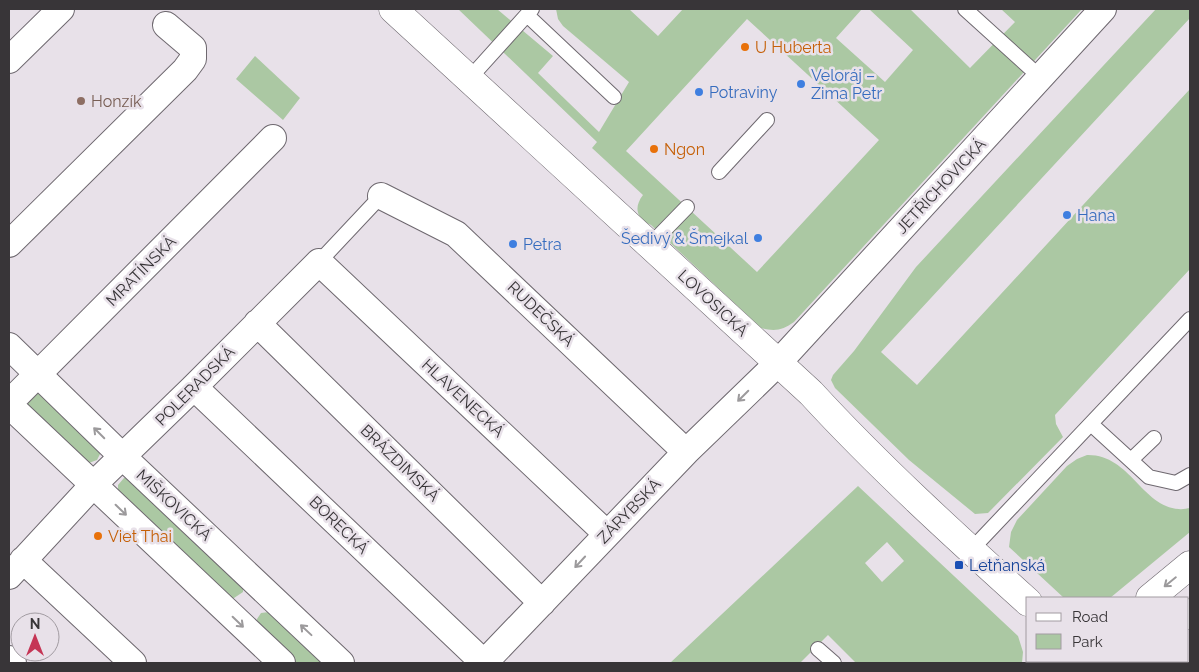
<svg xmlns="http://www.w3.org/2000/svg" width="1199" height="672" font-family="Raleway,sans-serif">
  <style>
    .green { fill: #abc8a3; fill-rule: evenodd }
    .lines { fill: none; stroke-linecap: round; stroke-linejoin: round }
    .service-casing { stroke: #6e686f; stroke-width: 16 }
    .minor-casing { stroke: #6e686f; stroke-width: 28 }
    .tertiary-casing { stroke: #6e686f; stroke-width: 29 }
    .secondary-casing { stroke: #6e686f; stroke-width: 29 }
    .service { stroke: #fff; stroke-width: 14 }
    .minor { stroke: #fff; stroke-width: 26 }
    .tertiary { stroke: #fff; stroke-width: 28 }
    .secondary { stroke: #fff; stroke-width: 28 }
    .oneway { stroke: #9c9a9c }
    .food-dot { fill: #e8710a; stroke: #e8e1e9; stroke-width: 2 }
    .shop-dot { fill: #3f7fe0; stroke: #e8e1e9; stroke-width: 2 }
    .education-dot { fill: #8d6e63; stroke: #e8e1e9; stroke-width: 2 }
    .transit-dot { fill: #1a4fb4; stroke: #e8e1e9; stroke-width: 2 }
    .labels { text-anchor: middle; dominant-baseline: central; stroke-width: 5; stroke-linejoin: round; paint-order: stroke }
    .food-label { font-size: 16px; fill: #c56008; stroke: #e8e1e9; text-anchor: start }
    .shop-label { font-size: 16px; fill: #366cbe; stroke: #e8e1e9; text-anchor: start }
    .education-label { font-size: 16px; fill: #785e54; stroke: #e8e1e9; text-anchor: start }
    .street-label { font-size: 16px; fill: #383538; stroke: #e8e1e9 }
    .transit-label { font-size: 16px; fill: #164399; stroke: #e8e1e9; text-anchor: start }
  </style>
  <rect width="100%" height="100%" fill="#e8e1e9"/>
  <path class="green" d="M458 9H497L553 56 538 73 599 132 629 82 563 26 558 19 556 9H629L658 36 683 9H862L836 38 885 82 913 50 869 9H910L970 68 1015 22 1001 9H1082L794 322C783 330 775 332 761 328L651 225C637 219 633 208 643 195L592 148 597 142ZM747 19 879 140 757 272 626 151Z
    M1156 9H1190V18L881 352 917 385 1190 89V269L1055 415 1056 424 1063 437 988 513 975 514 909 460 835 388 831 380 833 375 854 351 916 267Z
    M255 56 300 98 283 120 236 79Z
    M40 388 103 448 97 460 86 464 22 406Z
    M1087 455C1130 454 1142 507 1179 509 1182 510 1187 508 1190 508V532L1110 598H1064L1009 547 1011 532 1017 520 1067 466 1077 459Z
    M124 478H132L243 583V592L234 598 227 599 118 496V485Z
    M858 486 1018 636 1023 652 1022 663H856L828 635 800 663H670ZM887 542 904 561 882 582 865 563Z
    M269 612 326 663H295L258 628 257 619 261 613Z"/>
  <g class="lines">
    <defs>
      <path id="service" d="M965 9 1040 77
        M527 15 614 97
        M469 79 532 9
        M719 172 767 120
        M650 245 687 207
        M319 262 381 196
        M1091 424 1149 477 1176 483 1190 475
        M1131 460 1154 438
        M971 550 1190 319
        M818 649 834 663"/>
      <path id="minor" d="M9 60 61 9
        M381 196 456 234 686 452
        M9 244 185 70 193 59V48L166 25
        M257 323 542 603
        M9 346 123 457 341 663
        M194 387 484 663
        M9 403 273 138
        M9 405 282 663
        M23 560 133 663
        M9 576 94 484 194 387 319 262 607 534
        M9 659 13 663
        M484 663 686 452 778 363 1103 9"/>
      <path id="tertiary" d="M393 9 811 393C879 467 954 535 1028 602
        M1092 661 1094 663"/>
      <path id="secondary" d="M1150 598 1190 565
        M1188 615 1190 613
        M1071 663 1074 661
        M1130 663 1133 661"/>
    </defs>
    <use href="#service" class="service-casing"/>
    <use href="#minor" class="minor-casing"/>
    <use href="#tertiary" class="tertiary-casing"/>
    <use href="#secondary" class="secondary-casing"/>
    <use href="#service" class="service"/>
    <use href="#minor" class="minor"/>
    <use href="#tertiary" class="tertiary"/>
    <use href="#secondary" class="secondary"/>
  </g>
  <defs><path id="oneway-shaft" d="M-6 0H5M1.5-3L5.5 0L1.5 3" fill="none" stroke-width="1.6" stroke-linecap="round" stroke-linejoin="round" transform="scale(1.25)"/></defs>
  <g class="oneway">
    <use href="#oneway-shaft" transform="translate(743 396) rotate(135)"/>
    <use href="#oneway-shaft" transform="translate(99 433) rotate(-135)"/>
    <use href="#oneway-shaft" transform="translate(121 510) rotate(44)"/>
    <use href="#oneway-shaft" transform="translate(580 562) rotate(133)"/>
    <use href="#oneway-shaft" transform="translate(1170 582) rotate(141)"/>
    <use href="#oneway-shaft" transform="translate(238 622) rotate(44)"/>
    <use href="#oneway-shaft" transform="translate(306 630) rotate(-137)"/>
  </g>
  <g class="food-dot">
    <circle cx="745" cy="47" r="5"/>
    <circle cx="654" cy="149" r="5"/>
    <circle cx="98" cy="536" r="5"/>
  </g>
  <g class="shop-dot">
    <circle cx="801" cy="84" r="5"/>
    <circle cx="699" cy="92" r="5"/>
    <circle cx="1067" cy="215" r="5"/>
    <circle cx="758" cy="238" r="5"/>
    <circle cx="513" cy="244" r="5"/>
  </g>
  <circle class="education-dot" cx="81" cy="101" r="5"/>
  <rect class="transit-dot" x="954" y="560" width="10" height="10" rx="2.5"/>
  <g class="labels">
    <g class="food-label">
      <text x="755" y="47">U Huberta</text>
      <text x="664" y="149">Ngon</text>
      <text x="108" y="536">Viet Thai</text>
    </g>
    <g class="shop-label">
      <text x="811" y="75">Veloráj –<tspan x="811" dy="18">Zima Petr</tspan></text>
      <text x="709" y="92">Potraviny</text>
      <text x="1077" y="215">Hana</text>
      <text x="748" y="238" text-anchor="end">Šedivý &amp; Šmejkal</text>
      <text x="523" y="244">Petra</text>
    </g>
    <g class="education-label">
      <text x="91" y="101">Honzík</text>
    </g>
    <g class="street-label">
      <text transform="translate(941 186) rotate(-47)">JETŘICHOVICKÁ</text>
      <text transform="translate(141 271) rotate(-45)">MRATÍNSKÁ</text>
      <text transform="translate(713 303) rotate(43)">LOVOSICKÁ</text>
      <text transform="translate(541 314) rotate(44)">RUDEČSKÁ</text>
      <text transform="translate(195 386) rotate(-45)">POLERADSKÁ</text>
      <text transform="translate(463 398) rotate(43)">HLAVENECKÁ</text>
      <text transform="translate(400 463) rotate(44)">BRÁZDIMSKÁ</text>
      <text transform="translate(174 505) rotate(43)">MIŠKOVICKÁ</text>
      <text transform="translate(629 511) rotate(-46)">ZÁRYBSKÁ</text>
      <text transform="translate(339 525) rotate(44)">BORECKÁ</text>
    </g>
    <g class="transit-label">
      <text x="969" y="565">Letňanská</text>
    </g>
  </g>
  <rect width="1199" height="672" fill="none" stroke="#383538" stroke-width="20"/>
  <rect x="1026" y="597" width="162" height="65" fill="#e8e1e9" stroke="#a29ca2"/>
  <rect x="1036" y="613" width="25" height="8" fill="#ffffff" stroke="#a29ca2"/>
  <text x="1072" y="622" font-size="15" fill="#383538">Road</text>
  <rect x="1036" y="634" width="25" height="15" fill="#abc8a3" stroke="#a29ca2"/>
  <text x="1072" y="647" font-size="15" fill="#383538">Park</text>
  <g transform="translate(35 637)"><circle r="24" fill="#e8e1e9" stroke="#a29ca2"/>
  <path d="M0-4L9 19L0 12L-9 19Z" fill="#c53555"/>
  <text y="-8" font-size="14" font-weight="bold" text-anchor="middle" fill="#383538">N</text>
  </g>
</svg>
